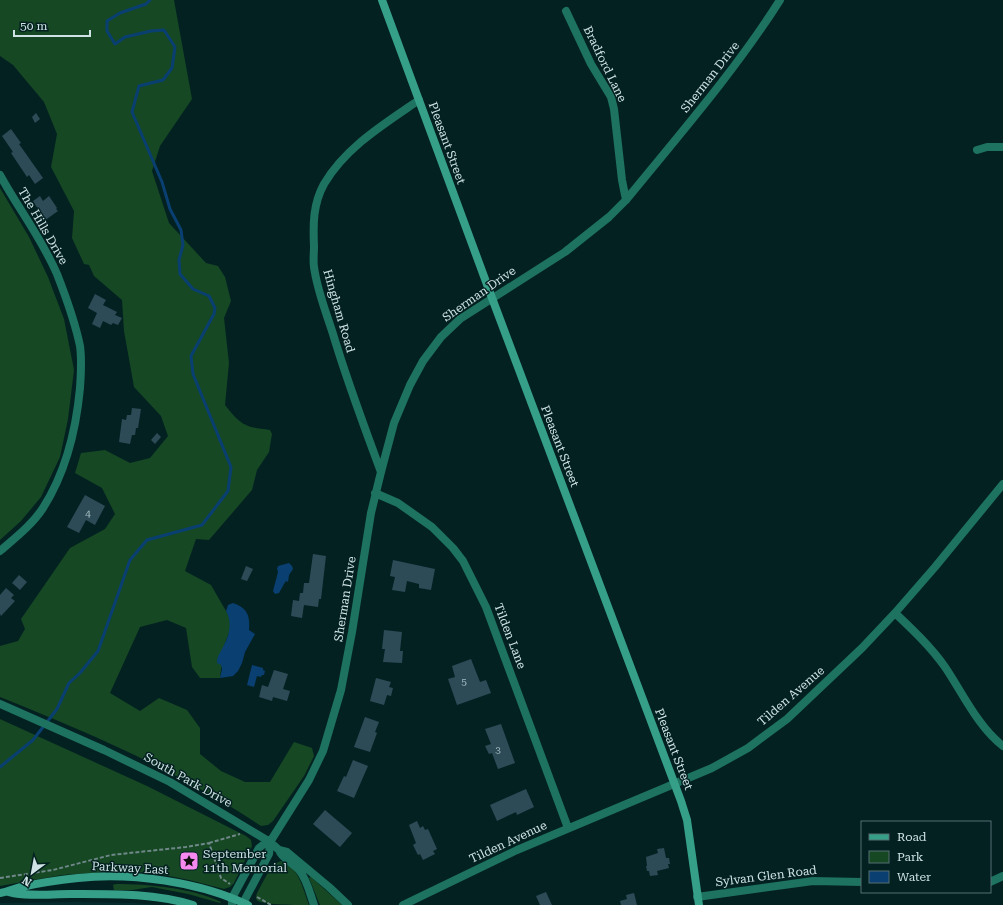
<svg xmlns="http://www.w3.org/2000/svg" width="1003" height="905" font-family="'Roboto Serif',serif">
  <style>
    .built { fill: #062c2f }
    .green { fill: #154823 }
    .water { fill: #093f71 }
    .lines { fill: none; stroke-linecap: round; stroke-linejoin: round }
    .stream { stroke: #093f71; stroke-width: 3 }
    .building { fill: #2c4b57 }
    .path { stroke: #708889; stroke-width: 2; stroke-dasharray: 4 2; stroke-linecap: butt }
    .street { stroke: #1d7260; stroke-width: 8 }
    .secondary { stroke: #369f87; stroke-width: 8 }
    .labels { text-anchor: middle; dominant-baseline: central; stroke-width: 3; stroke-linejoin: round; paint-order: stroke }
    .number-label { font-size: 10px; fill: #a6bdc1 }
    .street-label { font-size: 12px; fill: #cfe3e4; stroke: #042122 }
    .poi-label { font-size: 12px; fill: #cfe3e4; stroke: #042122; text-anchor: start }
  </style>
  <rect width="100%" height="100%" fill="#042122"/>
  <path class="built" d="M75 902 135 903 159 905H0V903Z"/>
  <path class="green" d="M0 0H174L192 99 160 146 152 171 169 223 206 263 218 266 225 277 231 301 224 318 229 363 225 405C241 425 244 427 270 430L272 434 269 452 257 470 252 490 209 540 196 539 185 571 211 585 230 618V630L224 646 220 678H200L192 667 186 628 167 620 140 627 110 693 140 711 159 698 187 710 200 728V754L221 771 245 782H270L294 742 312 748 314 756 304 776 273 821 268 825 261 826C180 772 90 733 0 697V646L18 641 25 629 21 619 70 548 105 529 115 514 102 488 75 473 81 453 105 450 130 463 150 458 168 436 161 416 134 387 124 331 122 300 94 276 89 265 84 264 72 238 74 211 51 167 57 134 44 102 13 65 0 56Z
    M0 188 29 237 48 277 64 319 74 370 68 419 60 457 41 497 21 521 0 540Z
    M0 719 147 786 246 836 251 840 252 846 234 883 230 887 224 889 189 880 154 873 118 871 62 875 0 886Z
    M281 861C299 867 303 889 309 905 298 905 265 905 258 901 255 899 256 896 257 893L272 865Z
    M310 877H311L342 905H320L309 878Z
    M116 884C147 884 193 888 221 902L220 903 188 894 152 887 132 890H114L113 885Z"/>
  <path class="water" d="M289 563 292 566 293 569 289 575 288 582 286 581 284 584 279 593 275 594 273 591 278 572 277 569 278 566Z
    M233 603C248 608 250 616 249 630L255 634 245 652 242 663 238 671 233 676 220 678 222 669 221 665 217 663C217 655 221 652 224 645 230 634 232 622 226 611L228 605Z
    M252 665 263 668V670L265 671 264 675H262L261 677 257 676 254 687 247 685Z"/>
  <g class="lines">
    <path class="stream" d="M0 767 33 740 57 709 69 683 80 673 98 651 130 560 147 540 202 525 228 491 231 467 193 374 191 356 214 314 215 308 209 296 193 289 180 274 179 260 183 245 181 230 170 209 162 182 132 112 139 86 163 80 172 68 175 47 164 30 151 31 125 37 115 44 107 31V21L120 13 146 4 150 0"/>
  </g>
  <path class="building" d="M36 113 40 119 35 123 32 117Z
    M11 129 21 143 19 144 43 178 35 184 29 175 27 177 11 153 13 152 2 136Z
    M40 196 43 201 49 196 57 208 56 209 58 211 44 221 37 210 38 209 33 201Z
    M95 294 106 300 103 305 117 312 115 315 122 318 118 325 113 323 111 325 103 321 100 328 92 324 97 313 88 308Z
    M132 408 141 409 138 428H136L135 435H132L130 444 119 442 122 419 126 420 127 415H131Z
    M157 433 161 437 155 444 151 440Z
    M85 495 105 506 95 525 86 520 79 533 67 527Z
    M313 554 326 556 321 599H319L318 607 304 605 302 618 291 616 293 600 299 601 300 593H303L304 583H309Z
    M393 560 435 569 431 590 419 588V584L407 581 405 592 392 590 395 577 390 576Z
    M246 566 253 569 247 581 241 579Z
    M19 575 27 582 20 590 12 583Z
    M6 588 14 595 11 598 15 601 1 616 0 614V595Z
    M384 630 402 632 400 651H403L402 663 383 662 385 649H382Z
    M471 659 480 682 486 680 491 693 457 705 448 679 455 677 452 666Z
    M274 670 288 674 283 689 290 691 287 701 273 697 272 701 259 697 262 685 268 687Z
    M376 678 391 682 389 687 393 688 391 696 387 695 384 705 370 701Z
    M365 717 379 722 375 732 377 733 370 752 354 747Z
    M501 724 515 763 498 769 492 753 489 754 485 746 491 744 485 729Z
    M353 760 368 766 354 798 337 791 344 776 346 777Z
    M526 789 534 807 517 815 516 812 497 821 490 805Z
    M325 810 352 833 340 847 313 824Z
    M417 821 420 828 423 826 425 830 428 829 437 849 433 851 435 854 423 860 420 854 418 855 413 845 416 843 409 825Z
    M664 848 666 858H669L670 864H668L669 868 657 871 658 875 650 876 649 871H647L646 866H647L646 857 658 853 657 849Z
    M546 892 552 905H540L536 896Z
    M634 893 637 905H621L620 901 627 899 626 895Z"/>
  <g class="lines">
    <path class="path" d="M209 843 240 834
      M0 878 53 870 111 855 186 847 209 843 221 878 230 884
      M257 897 271 905"/>
    <path class="street" d="M566 11 591 64 611 97 614 109 622 180 626 200
      M977 150 987 147H1003
      M0 175C18 208 42 239 57 274 66 297 75 322 80 346 82 360 81 374 80 388 76 431 66 472 43 508 32 525 15 538 0 551
      M381 472C364 426 347 381 333 334 326 312 317 290 314 267 313 260 314 253 314 246 313 224 313 204 324 184 346 147 384 124 419 100
      M375 493 398 503 432 527 453 548 463 561 486 607 568 828
      M895 613C913 630 931 647 945 667 962 692 978 727 1003 746
      M0 704 104 750 170 782 270 842 279 850 287 852 329 887 348 905
      M279 850C282 859 293 863 299 870 307 879 310 894 314 905
      M990 882 1003 876
      M697 897 813 881 862 882
      M232 905V898L259 848 264 844 270 842
      M242 905 269 854 270 842 309 780 323 751 341 690 352 632 371 513 381 472 394 423 410 385 423 361 441 337 460 319 565 252 609 217 626 200C679 135 735 71 780 0
      M403 905 517 850 712 768 748 748 787 719 862 648 895 613 935 567 1003 484"/>
    <path class="secondary" d="M382 0 492 298 681 801 687 820 699 905
      M9 892C29 897 50 894 70 894 111 894 154 893 193 905
      M0 893C7 892 13 889 21 887 39 883 59 880 78 878 131 872 200 882 248 905"/>
  </g>
  <defs>
    <symbol id="sight-square" viewBox="-11 -11 22 22"><rect x="-9" y="-9" width="18" height="18" rx="4" fill="#f589ef" stroke="#042122"/><path d="M0-6L1.8-2.2L6-1.7L2.9 1.2L3.7 5.4L0 3.3L-3.7 5.4L-2.9 1.2L-6-1.7L-1.8-2.2Z" fill="#111"/></symbol>
  </defs>
  <g fill-rule="evenodd">
    <use href="#sight-square" x="178" y="850" width="22" height="22"/>
  </g>
  <g class="labels">
    <g class="number-label">
      <text x="88" y="513">4</text>
      <text x="464" y="681">5</text>
      <text x="498" y="749">3</text>
    </g>
    <g class="street-label">
      <text transform="translate(605 64) rotate(64)">Bradford Lane</text>
      <text transform="translate(710 77) rotate(-52)">Sherman Drive</text>
      <text transform="translate(447 143) rotate(70)">Pleasant Street</text>
      <text transform="translate(43 226) rotate(60)">The Hills Drive</text>
      <text transform="translate(479 294) rotate(-35)">Sherman Drive</text>
      <text transform="translate(339 311) rotate(74)">Hingham Road</text>
      <text transform="translate(560 446) rotate(69)">Pleasant Street</text>
      <text transform="translate(345 599) rotate(-81)">Sherman Drive</text>
      <text transform="translate(510 636) rotate(69)">Tilden Lane</text>
      <text transform="translate(791 696) rotate(-41)">Tilden Avenue</text>
      <text transform="translate(674 749) rotate(69)">Pleasant Street</text>
      <text transform="translate(188 780) rotate(29)">South Park Drive</text>
      <text transform="translate(508 842) rotate(-25)">Tilden Avenue</text>
      <text transform="translate(130 868) rotate(3)">Parkway East</text>
      <text transform="translate(766 876) rotate(-7)">Sylvan Glen Road</text>
    </g>
    <g class="poi-label">
      <text x="203" y="854">September<tspan x="203" dy="14">11th Memorial</tspan></text>
    </g>
  </g>
  <rect x="861" y="821" width="130" height="72" fill="#042122" stroke="#556f70"/>
  <rect x="869" y="834" width="20" height="6" fill="#369f87" stroke="#556f70"/>
  <text x="897" y="841" font-size="12" fill="#cfe3e4">Road</text>
  <rect x="869" y="851" width="20" height="12" fill="#154823" stroke="#556f70"/>
  <text x="897" y="861" font-size="12" fill="#cfe3e4">Park</text>
  <rect x="869" y="871" width="20" height="12" fill="#093f71" stroke="#556f70"/>
  <text x="897" y="881" font-size="12" fill="#cfe3e4">Water</text>
  <g transform="translate(32 873) rotate(212)" stroke="#042122" stroke-width="3" paint-order="stroke">
  <path d="M0-3L7 15L0 10L-7 15Z" fill="#cfe3e4"/>
  <text y="-6" font-size="11" font-weight="bold" text-anchor="middle" fill="#cfe3e4">N</text>
  </g>
  <path d="M14 30v6h76v-6" fill="none" stroke="#cfe3e4" stroke-width="2"/>
  <text x="20" y="30" font-size="12" fill="#cfe3e4" stroke="#042122" stroke-width="3" paint-order="stroke">50 m</text>
</svg>
